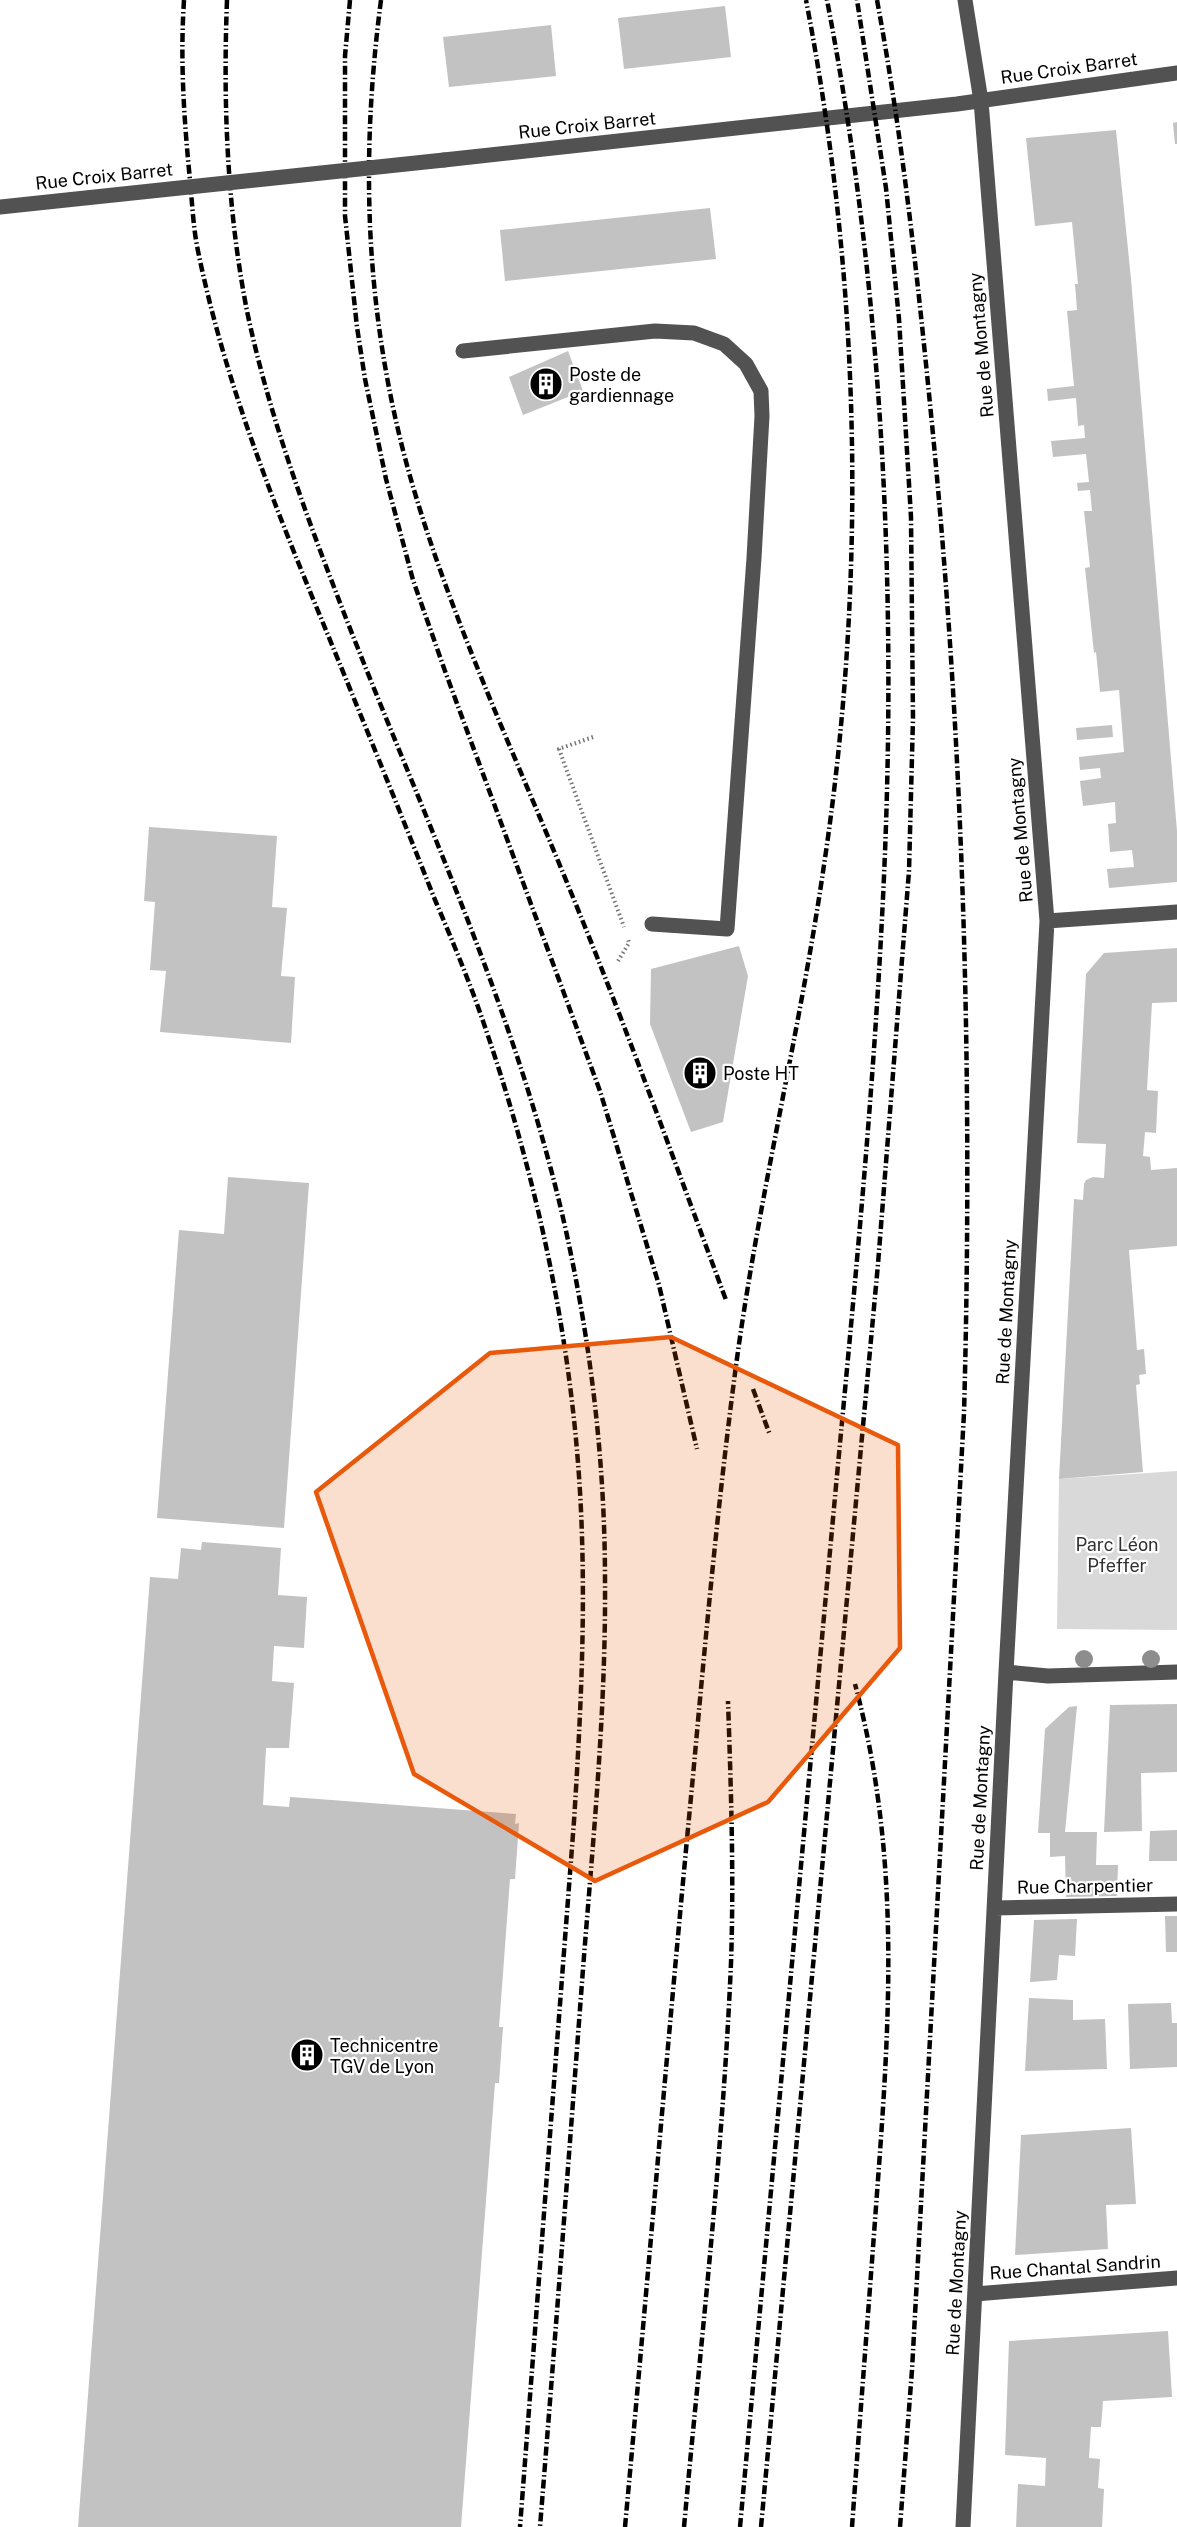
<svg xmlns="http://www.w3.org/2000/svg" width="1177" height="2527" font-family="'Public Sans',sans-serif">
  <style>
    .green { fill: #d9d9d9 }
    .building { fill: #c2c2c2 }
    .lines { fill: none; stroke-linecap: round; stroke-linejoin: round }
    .path { stroke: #747474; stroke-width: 4; stroke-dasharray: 1.5 3; stroke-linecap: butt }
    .minor { stroke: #525252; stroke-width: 15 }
    .rail { stroke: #000; stroke-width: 4.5; stroke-dasharray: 9 3 1.5 3; stroke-linecap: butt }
    .minor-bridge { stroke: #525252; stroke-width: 15 }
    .tree { fill: #8d8d8d }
    .marked { fill: #e8590c; fill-opacity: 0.2; stroke: #e8590c; stroke-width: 4.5; stroke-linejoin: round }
    .labels { text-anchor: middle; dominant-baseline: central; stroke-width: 4.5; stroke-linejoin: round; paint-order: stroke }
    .street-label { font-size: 18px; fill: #000; stroke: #fff }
    .poi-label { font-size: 18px; fill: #000; stroke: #fff; text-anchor: start }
    .park-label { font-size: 18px; fill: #303030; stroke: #fff }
  </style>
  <rect width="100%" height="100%" fill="#fff"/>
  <path class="green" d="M1177 1471V1630L1057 1629 1059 1479Z"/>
  <path class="building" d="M725 6 731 57 624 69 618 18Z
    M551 25 556 76 449 87 443 37Z
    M1177 122V144H1175L1173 123Z
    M1116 130 1131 279 1177 831V882L1109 888 1107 869 1134 867 1132 850 1110 852 1108 824 1116 823 1115 802 1083 806 1080 781 1101 778 1100 768 1080 770 1079 757 1124 752 1119 690 1100 692 1096 652 1094 653 1085 568 1090 567 1084 511H1092L1090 490 1078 491 1077 483 1089 482 1086 454 1053 457 1051 441 1085 438 1084 425 1078 426 1076 398 1048 401 1047 389 1074 386 1067 311 1077 310 1075 284H1078L1072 222 1035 226 1026 138Z
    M710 208 716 259 505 281 500 230Z
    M568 351 583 391 523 415 509 377Z
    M1112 725 1113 737 1077 740 1076 728Z
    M149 827 277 836 272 907 287 908 281 976 295 977 291 1043 160 1032 166 971 150 970 155 902 144 901Z
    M739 946 748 976 723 1122 691 1132 650 1024 651 969Z
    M1177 948V1002L1152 1003 1147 1090 1158 1091 1156 1133 1145 1132 1143 1156 1150 1157 1151 1170 1177 1168V1246L1129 1250 1137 1350 1144 1349 1146 1374 1139 1375 1140 1384 1136 1385 1143 1472 1059 1479 1074 1199 1083 1200 1084 1184 1086 1180 1093 1177 1104 1178 1106 1144 1077 1143 1086 974 1104 953Z
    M228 1177 309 1183 284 1528 157 1518 179 1230 224 1234Z
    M202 1542 281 1548 278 1595 307 1597 304 1648 274 1646 272 1681 294 1683 289 1748H266L263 1805 289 1807 290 1797 318 1799 516 1814 515 1824 519 1823 515 1879H510L499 2027H503L499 2083H495L461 2527H78L150 1577 178 1579 181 1548 201 1550Z
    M1177 1704V1772L1141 1773 1142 1831 1104 1832 1110 1705Z
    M1077 1706 1065 1832H1097L1096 1865H1118L1117 1896 1066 1897 1065 1856 1050 1857V1833H1038L1045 1729 1069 1707Z
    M1177 1830V1861H1149L1150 1831Z
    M1165 1916H1177V1952H1166Z
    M1077 1919 1075 1956 1059 1955 1057 1980 1030 1982 1034 1920Z
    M1029 1998 1073 2000V2020L1105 2019 1107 2069 1025 2071Z
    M1171 2003 1172 2023H1177V2067L1130 2069 1128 2004Z
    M1131 2128 1136 2204 1106 2205 1108 2249 1015 2255 1021 2135Z
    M1168 2331 1172 2397 1103 2401 1101 2427H1091L1089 2458 1100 2459 1098 2488 1104 2489 1102 2527H1016L1018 2484 1045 2486 1046 2458 1005 2455 1009 2341Z"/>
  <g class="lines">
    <path class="path" d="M593 737 559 749 624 927
      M618 961 629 943 628 939"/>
    <path class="minor" d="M444 160 957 104 1177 73
      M463 351 655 331 694 333 724 344 746 364 761 391 762 416 754 558 727 929 652 924
      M1047 921 1177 912
      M1006 1672 1048 1676 1177 1672
      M994 1908 1177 1904
      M975 2294 1177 2278
      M963 2527 1006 1672 1047 921 981 101 965 0"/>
    <path class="rail" d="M184 0C180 60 184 120 190 180 192 201 193 224 197 246 223 376 272 500 323 623 360 713 397 804 433 895 451 938 470 982 485 1027 541 1191 577 1363 582 1537 585 1632 580 1726 574 1821L520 2527
      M227 0C223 103 227 209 247 311 268 412 305 512 342 608 422 814 518 1015 566 1231 591 1345 605 1463 605 1580 606 1710 593 1840 583 1969 569 2155 555 2341 540 2527
      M350 0 345 56V216L357 327 365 379 386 479 413 580 445 671 600 1091 659 1285 697 1449
      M381 0C360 160 365 312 408 469 448 613 514 752 570 890 626 1026 675 1163 726 1300
      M877 0C903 140 918 282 932 424 964 752 973 1082 964 1413L912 2370 900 2527
      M753 1389 770 1435
      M625 2527C648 2277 669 2026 693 1776 705 1644 717 1512 734 1381 756 1208 799 1038 824 865 867 578 861 285 806 0
      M684 2527C701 2340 723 2151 731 1963 734 1876 731 1789 728 1701
      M740 2527C772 2180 804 1833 836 1486 855 1283 875 1080 884 876 897 585 882 286 827 0
      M761 2527 878 1264 909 871 913 718 911 517 899 319 886 188 857 0
      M852 2527C860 2416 869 2304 877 2193 890 2018 901 1856 855 1684"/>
    <path class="minor-bridge" d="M0 207 444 160"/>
  </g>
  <g class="tree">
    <circle cx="1084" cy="1659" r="9"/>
    <circle cx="1151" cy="1659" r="9"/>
  </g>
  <path class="marked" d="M671 1337 898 1445 900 1648 768 1802 595 1881 414 1774 316 1492 490 1353Z"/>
  <defs>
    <symbol id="building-disc" viewBox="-11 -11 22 22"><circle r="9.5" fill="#000" stroke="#fff"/><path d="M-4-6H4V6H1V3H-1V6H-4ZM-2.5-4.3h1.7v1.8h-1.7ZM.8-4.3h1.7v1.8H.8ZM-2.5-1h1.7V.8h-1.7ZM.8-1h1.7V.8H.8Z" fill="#fff"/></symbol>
  </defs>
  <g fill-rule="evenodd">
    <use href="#building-disc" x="527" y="365" width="38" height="38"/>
    <use href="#building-disc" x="681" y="1054" width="38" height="38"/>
    <use href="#building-disc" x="288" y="2036" width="38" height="38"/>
  </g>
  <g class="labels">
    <g class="street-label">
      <text transform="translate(1069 68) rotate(-8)">Rue Croix Barret</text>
      <text transform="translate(587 125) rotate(-6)">Rue Croix Barret</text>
      <text transform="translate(104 176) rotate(-6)">Rue Croix Barret</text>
      <text transform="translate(981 345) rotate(-95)">Rue de Montagny</text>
      <text transform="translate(1020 830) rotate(-95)">Rue de Montagny</text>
      <text transform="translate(1006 1312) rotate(-87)">Rue de Montagny</text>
      <text transform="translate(980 1798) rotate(-87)">Rue de Montagny</text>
      <text transform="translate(1085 1886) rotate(-1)">Rue Charpentier</text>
      <text transform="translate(1075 2267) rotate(-4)">Rue Chantal Sandrin</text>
      <text transform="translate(956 2283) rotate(-87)">Rue de Montagny</text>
    </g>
    <g class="poi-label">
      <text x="569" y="374">Poste de<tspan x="569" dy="21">gardiennage</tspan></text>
      <text x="723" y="1073">Poste HT</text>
      <text x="330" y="2045">Technicentre<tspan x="330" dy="21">TGV de Lyon</tspan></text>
    </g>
    <g class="park-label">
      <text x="1117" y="1544">Parc Léon<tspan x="1117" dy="21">Pfeffer</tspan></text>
    </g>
  </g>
</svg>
